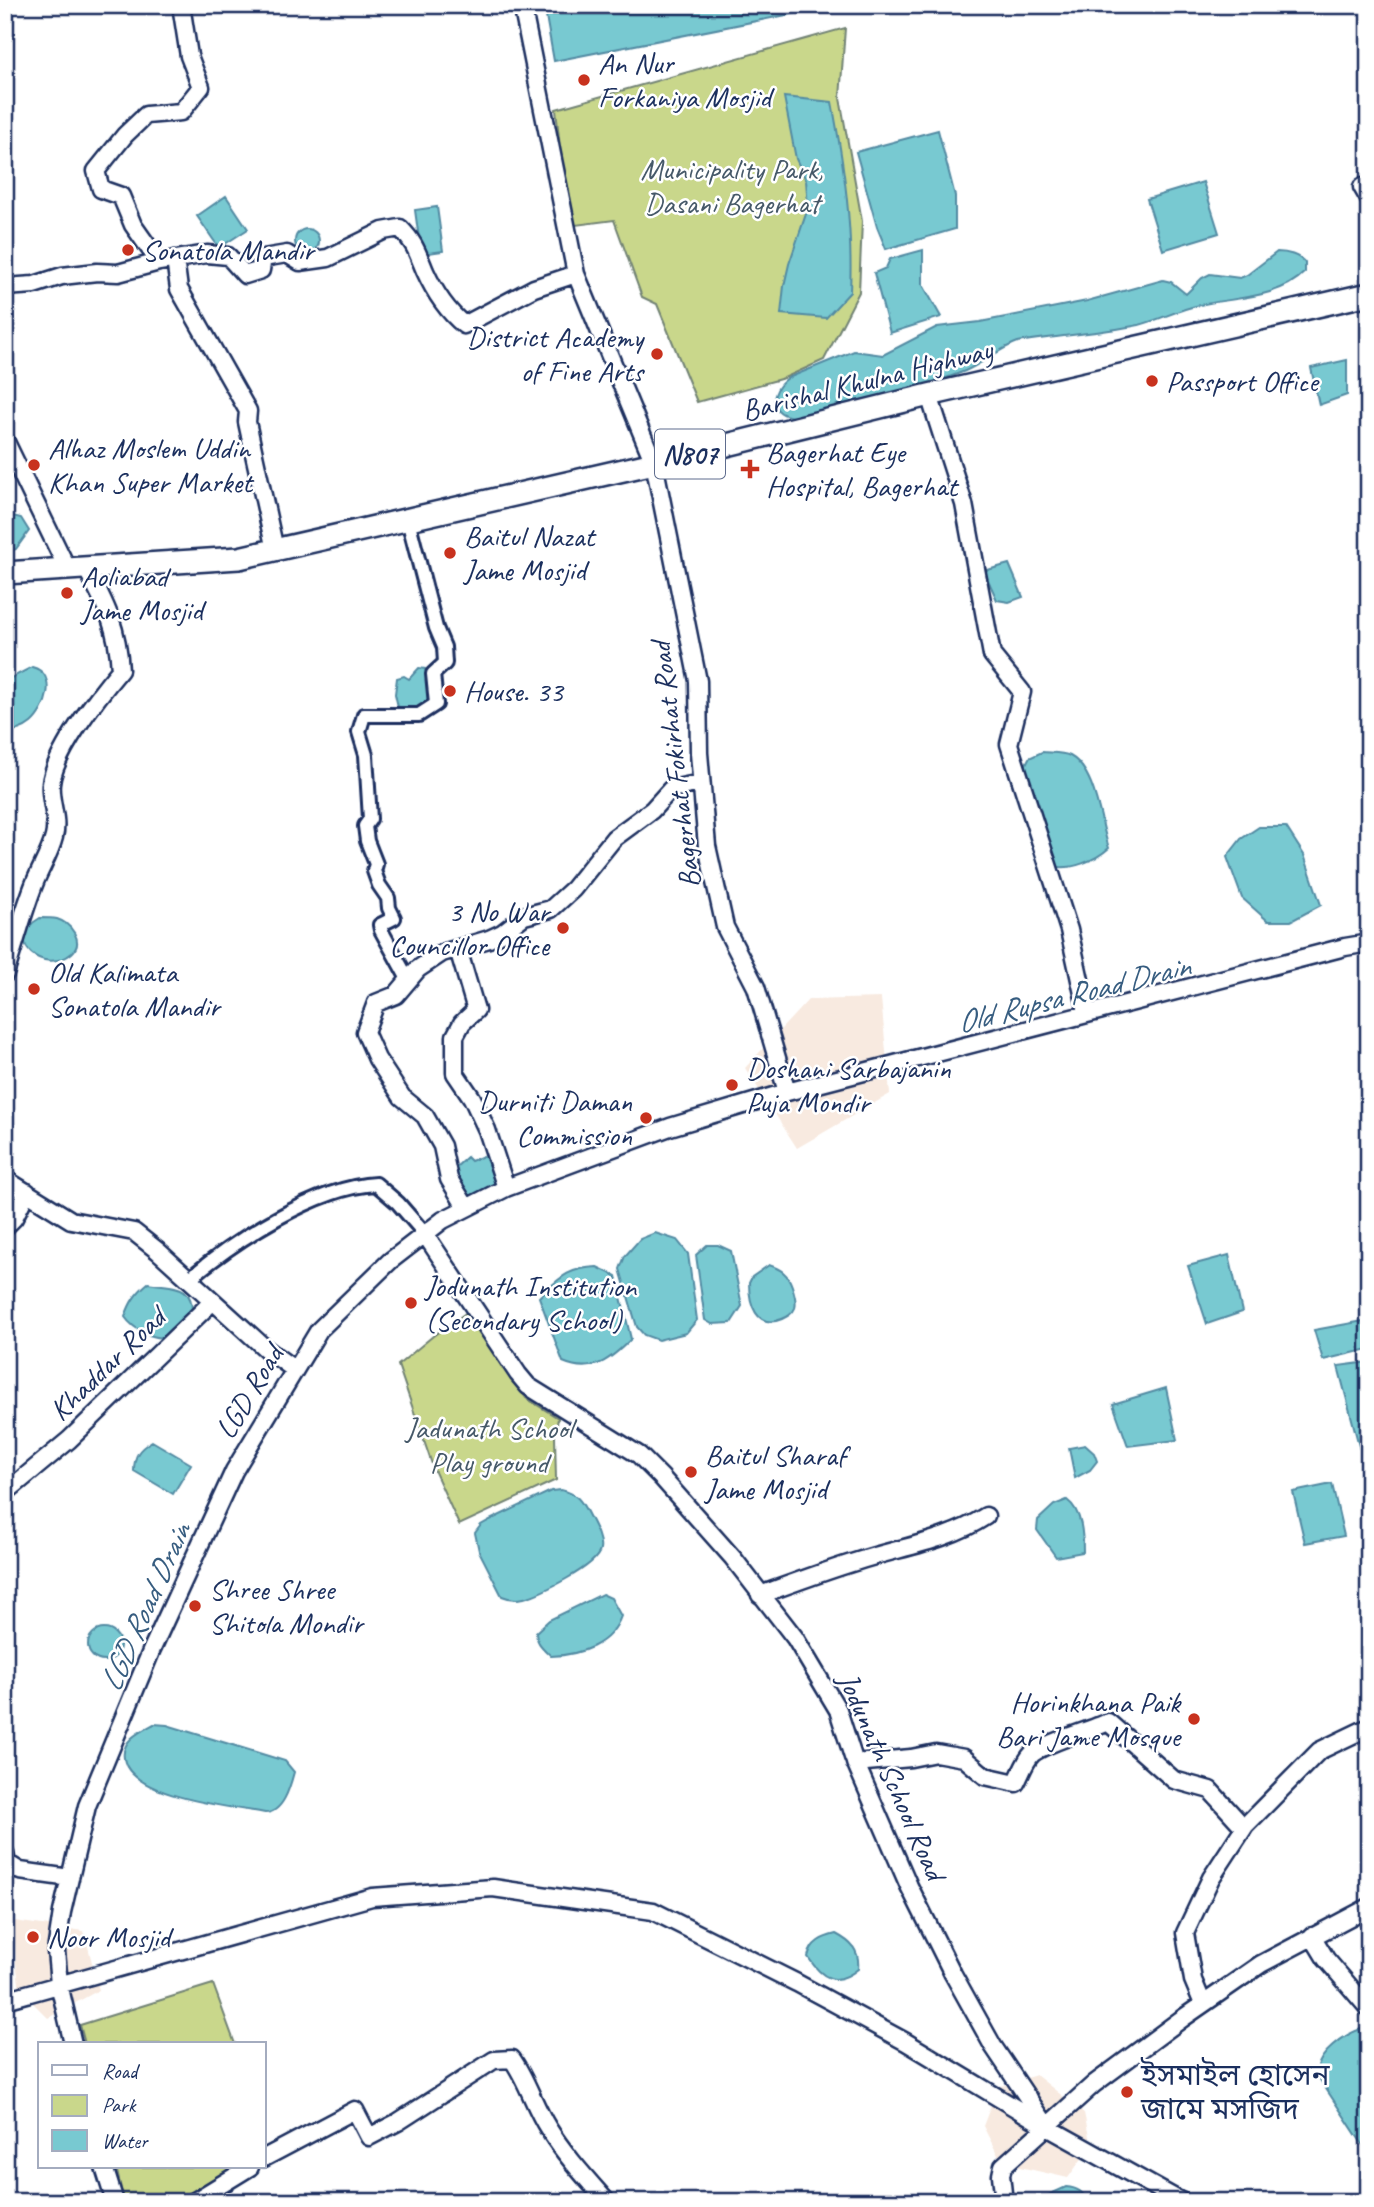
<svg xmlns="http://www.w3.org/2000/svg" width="1374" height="2207" font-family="Caveat,'Noto Sans Bengali',sans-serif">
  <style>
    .built { fill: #f8eae0 }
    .green { fill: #c9d78b; stroke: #728374; stroke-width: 2 }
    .water { fill: #78c9d1; stroke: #538ba3; stroke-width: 2 }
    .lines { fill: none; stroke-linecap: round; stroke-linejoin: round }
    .street-casing { stroke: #1b2f5e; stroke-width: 18 }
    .secondary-casing { stroke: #1b2f5e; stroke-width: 21 }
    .highway-casing { stroke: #1b2f5e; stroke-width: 26 }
    .street { stroke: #fff; stroke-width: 12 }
    .secondary { stroke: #fff; stroke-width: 16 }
    .highway { stroke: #fff; stroke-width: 21 }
    .poi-dot { fill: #c8321e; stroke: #fff; stroke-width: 2.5 }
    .labels { text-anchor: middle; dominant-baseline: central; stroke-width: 5; stroke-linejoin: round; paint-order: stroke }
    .shield { fill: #fff; stroke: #5f6d8e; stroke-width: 2 }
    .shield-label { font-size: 28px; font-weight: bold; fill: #1b2f5e }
    .poi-label { font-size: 30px; fill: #1b2f5e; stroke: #fff; text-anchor: start }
    .park-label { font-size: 30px; fill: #465969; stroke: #fff }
    .street-label { font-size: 30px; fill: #1b2f5e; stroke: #fff }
    .water-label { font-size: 32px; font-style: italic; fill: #375d80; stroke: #fff }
  </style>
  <rect width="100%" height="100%" fill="#fff"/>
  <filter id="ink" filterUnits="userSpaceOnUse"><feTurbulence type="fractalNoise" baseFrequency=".0143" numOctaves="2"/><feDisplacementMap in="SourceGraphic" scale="14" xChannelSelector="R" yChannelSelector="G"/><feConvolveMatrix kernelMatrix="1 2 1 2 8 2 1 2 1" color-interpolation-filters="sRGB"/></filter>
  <g filter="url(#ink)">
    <path class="built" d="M881 998 890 1094 797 1148 745 1068 808 1000Z
      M14 1921 84 1931 99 1990 48 2018 20 1990 16 1962Z
      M1036 2075 1084 2113 1091 2146 1068 2178 1002 2163 983 2126 998 2087Z"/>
    <path class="green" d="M845 28 840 98 862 221 859 292 824 360 784 378 697 402 657 304 642 297 614 220 568 226 556 109Z
      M470 1310 499 1360 526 1398 558 1418 555 1436 556 1480 459 1525 434 1470 398 1365 433 1336Z
      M213 1984 235 2044H85L80 2025Z
      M116 2167H236L179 2202H124Z"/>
    <path class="water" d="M544 5H837L554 61Z
      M784 97 832 102C844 166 853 227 850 292L826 318 781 314 784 286 789 264 808 208 806 180 796 159Z
      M938 130 955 196V229L886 249 877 227 856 152Z
      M1203 182 1219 233 1163 250 1147 199Z
      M226 196 248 229 219 248 197 216Z
      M437 207 443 251 421 254 415 210Z
      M295 241a12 12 0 1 1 24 0a12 12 0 1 1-24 0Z
      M923 250V285L941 317 890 333 874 273 886 268 890 259Z
      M1277 252C1287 252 1299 255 1305 263V272C1278 299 1236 297 1200 305 1179 309 1160 320 1139 325 1099 333 1058 336 1018 342 998 349 984 363 965 371 911 393 853 403 796 417 769 416 768 392 788 378L854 351 883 355 937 327 980 322 1087 301 1163 280 1171 282 1186 294 1202 278 1210 274 1240 278 1247 275Z
      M1347 360V395L1319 405 1311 368Z
      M5 514 21 518 29 531 16 549 5 553Z
      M1009 564 1023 597 1009 602 997 600 984 571Z
      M32 667C59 674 46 710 31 723 24 729 15 731 5 733V681Z
      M419 668 425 669 430 685 431 703 419 711 398 707 395 694 397 678 404 676 409 679Z
      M1042 752C1050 753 1062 752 1070 756 1096 770 1100 822 1109 848 1096 860 1071 871 1052 866L1023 770 1029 758Z
      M1259 827H1286L1304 855 1321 905 1291 921H1268L1242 898 1227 857 1241 839Z
      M40 918C46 918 52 918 57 919 70 923 85 941 72 953 44 977 1 940 40 918Z
      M488 1154 497 1184 473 1197 463 1192 455 1173V1168L467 1157 471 1161Z
      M655 1233 677 1240 688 1254 697 1320 686 1333 658 1340 644 1335 637 1327 620 1269 625 1256 640 1239Z
      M707 1245H718L731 1251 742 1306 731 1323 712 1324 705 1320 696 1255Z
      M1229 1255 1242 1312 1207 1324 1188 1266Z
      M769 1265C781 1269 788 1274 792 1286 794 1292 797 1302 795 1308 793 1313 787 1317 782 1319 756 1330 749 1303 749 1283L752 1277Z
      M597 1267 616 1276 631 1339C611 1359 593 1375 563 1362L539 1297C560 1278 567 1268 597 1267Z
      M148 1283C173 1288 194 1282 192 1316 186 1321 178 1333 171 1336 156 1342 133 1329 125 1317 130 1302 136 1293 148 1283Z
      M1369 1320V1349L1323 1360 1314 1330Z
      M1369 1362V1484L1338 1366Z
      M1166 1388 1177 1440 1128 1446 1113 1404Z
      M152 1441 191 1464 173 1494 134 1471C134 1455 139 1449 152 1441Z
      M1085 1445 1094 1453 1097 1461 1090 1470 1075 1478 1069 1448Z
      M1332 1484 1344 1536 1305 1543 1293 1492Z
      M561 1490C577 1494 581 1500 588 1514 593 1524 602 1539 600 1550 597 1566 540 1594 524 1598 516 1600 509 1599 502 1596L479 1551 475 1533 481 1525 490 1520 551 1491Z
      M1067 1500C1082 1511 1083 1534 1083 1552L1056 1557 1037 1530 1038 1520 1054 1505Z
      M602 1594 611 1598 621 1616C611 1645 580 1655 551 1656 543 1648 536 1643 536 1632L549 1620Z
      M88 1645a16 16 0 1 1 32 0a16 16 0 1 1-32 0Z
      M154 1724 167 1725 285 1761 294 1772C290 1787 283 1813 265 1813 232 1807 129 1797 124 1758 121 1740 141 1731 154 1724Z
      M836 1934C851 1942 860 1950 858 1969 836 1987 822 1979 808 1957 811 1942 823 1937 836 1934Z
      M1361 2029 1369 2034V2095L1364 2098 1363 2104 1369 2115V2146L1363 2145 1319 2078 1317 2070C1319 2053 1345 2034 1361 2029Z
      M1066 2187C1078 2188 1083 2192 1088 2202H1033Z"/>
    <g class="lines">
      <defs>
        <path id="street" d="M408 520 436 628 444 647 445 663 433 674 436 704 419 715H364L359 732 366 755 370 819 365 826 367 841 376 864 374 871 379 885 388 898 389 908 394 918 380 925 381 930 409 981
          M189 1279C234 1241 316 1187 376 1184L398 1203 425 1234"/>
        <path id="secondary" d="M522 5 576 274 654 463 698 681 699 753 707 846 725 927 756 987 787 1092
          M1362 187 1369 199
          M175 259 179 289 248 411 247 422 275 550
          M159 262 133 225 121 196 101 189 96 171 125 135 146 115 181 112 201 87 189 56 181 5
          M5 287 34 285 62 276 97 272 118 273 159 262 207 254 228 256 245 275 261 270 263 258 287 254 300 262 328 258 383 231 400 228C415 243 417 252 425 271 434 291 447 311 464 325L534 288 576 274
          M929 395 964 504 992 655 1022 692 1009 744 1069 930 1087 1012
          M5 440 67 568
          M458 949 476 1010 462 1023 455 1036V1073L472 1098 487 1130 506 1188
          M5 974C15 944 23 912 35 882 41 867 50 853 54 837 59 818 49 801 51 784 54 752 99 695 120 670 118 629 106 604 86 568
          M5 1179 71 1220 134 1232 158 1251 266 1349 295 1370
          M466 1207 449 1179 442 1146 425 1116 402 1097 377 1059 365 1032 376 1003 396 995 418 969 442 953 489 939 502 933 524 916 551 909 573 889 614 838 652 810 671 789 701 783
          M5 1227 14 1218 27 1192
          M425 1234 518 1374 528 1386 639 1455 662 1478 733 1558 795 1638 838 1710 853 1757 909 1886 953 1974 993 2046 1044 2122
          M5 1493 69 1440 213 1301
          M760 1595C793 1583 825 1571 858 1561 901 1547 948 1541 986 1516
          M855 1763 911 1758 936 1753 964 1758 985 1776 1016 1783C1021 1774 1025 1761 1032 1754 1046 1742 1089 1731 1108 1722L1174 1780 1210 1790 1239 1822
          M5 1853 7 1863 20 1871 70 1878
          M1312 1936 1326 1959 1369 2009
          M5 2000 372 1897 493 1888 653 1911 797 1983 906 2042 1047 2127 1182 2202
          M1203 2004 1193 1980 1185 1933 1211 1878 1245 1826 1319 1751 1369 1727
          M73 2044 59 1984 56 1951 62 1912 87 1806 152 1649 234 1471 319 1330 390 1261 443 1220 506 1188 670 1127 787 1092 1345 947 1369 943
          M264 2158 355 2110 369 2137 398 2122 494 2060 512 2059C527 2080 534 2106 548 2128 564 2154 586 2178 607 2202
          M104 2167 115 2202
          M193 2202 250 2167
          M1004 2202 1001 2175 1003 2166 1094 2084 1183 2018 1261 1964 1369 1907"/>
        <path id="highway" d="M5 573 239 558 654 463 929 395 1369 294"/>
      </defs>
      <use href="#street" class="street-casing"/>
      <use href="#secondary" class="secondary-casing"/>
      <use href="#highway" class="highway-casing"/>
      <use href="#street" class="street"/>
      <use href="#secondary" class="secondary"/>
      <use href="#highway" class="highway"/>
    </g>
  </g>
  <g class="poi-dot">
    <circle cx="584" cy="80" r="7"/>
    <circle cx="128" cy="250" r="7"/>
    <circle cx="657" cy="354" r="7"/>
    <circle cx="1152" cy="381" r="7"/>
    <circle cx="34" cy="465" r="7"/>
    <path d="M746.5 458.5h7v7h7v7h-7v7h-7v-7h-7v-7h7z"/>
    <circle cx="450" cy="553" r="7"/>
    <circle cx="67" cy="593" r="7"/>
    <circle cx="450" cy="691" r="7"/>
    <circle cx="563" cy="928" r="7"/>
    <circle cx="34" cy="989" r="7"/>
    <circle cx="732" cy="1085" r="7"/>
    <circle cx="646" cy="1118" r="7"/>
    <circle cx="411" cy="1303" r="7"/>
    <circle cx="691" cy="1472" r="7"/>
    <circle cx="195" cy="1606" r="7"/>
    <circle cx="1194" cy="1719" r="7"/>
    <circle cx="33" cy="1937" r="7"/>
    <circle cx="1127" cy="2092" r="7"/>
  </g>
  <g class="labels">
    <rect class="shield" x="655" y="429.5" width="70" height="49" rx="5"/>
    <g class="shield-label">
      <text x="690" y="454">N807</text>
    </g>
    <g class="poi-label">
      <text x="598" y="63">An Nur<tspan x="598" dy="34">Forkaniya Mosjid</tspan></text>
      <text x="142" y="250">Sonatola Mandir</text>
      <text x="643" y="337" text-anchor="end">District Academy<tspan x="643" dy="34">of Fine Arts</tspan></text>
      <text x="1166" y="381">Passport Office</text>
      <text x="48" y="448">Alhaz Moslem Uddin<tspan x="48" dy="34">Khan Super Market</tspan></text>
      <text x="766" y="452">Bagerhat Eye<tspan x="766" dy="34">Hospital, Bagerhat</tspan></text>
      <text x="464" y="536">Baitul Nazat<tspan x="464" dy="34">Jame Mosjid</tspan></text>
      <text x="81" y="576">Aoliabad<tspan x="81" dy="34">Jame Mosjid</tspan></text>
      <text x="464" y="691">House. 33</text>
      <text x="549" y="911" text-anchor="end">3 No War<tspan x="549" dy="34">Councillor Office</tspan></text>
      <text x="48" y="972">Old Kalimata<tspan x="48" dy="34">Sonatola Mandir</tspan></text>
      <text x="746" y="1068">Doshani Sarbajanin<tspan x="746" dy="34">Puja Mondir</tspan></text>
      <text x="632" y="1101" text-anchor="end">Durniti Daman<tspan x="632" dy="34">Commission</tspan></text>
      <text x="425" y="1286">Jodunath Institution<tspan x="425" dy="34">(Secondary School)</tspan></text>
      <text x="705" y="1455">Baitul Sharaf<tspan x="705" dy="34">Jame Mosjid</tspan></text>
      <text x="209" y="1589">Shree Shree<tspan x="209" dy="34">Shitola Mondir</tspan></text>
      <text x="1180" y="1702" text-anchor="end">Horinkhana Paik<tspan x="1180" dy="34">Bari Jame Mosque</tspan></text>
      <text x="47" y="1937">Noor Mosjid</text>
      <text x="1141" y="2075">ইসমাইল হোসেন<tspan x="1141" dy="34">জামে মসজিদ</tspan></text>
    </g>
    <g class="park-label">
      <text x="732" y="169">Municipality Park,<tspan x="732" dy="34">Dasani Bagerhat</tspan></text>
      <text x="489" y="1428">Jadunath School<tspan x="489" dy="34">Play ground</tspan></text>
    </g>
    <g class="street-label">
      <text transform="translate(867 380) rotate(-14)">Barishal Khulna Highway</text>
      <text transform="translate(675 765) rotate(-97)">Bagerhat Fokirhat Road</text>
      <text transform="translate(107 1364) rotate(-44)">Khaddar Road</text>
      <text transform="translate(249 1392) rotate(-59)">LGD Road</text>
      <text transform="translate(892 1776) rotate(66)">Jodunath School Road</text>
    </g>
    <g class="water-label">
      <text transform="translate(1073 994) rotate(-14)">Old Rupsa Road Drain</text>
      <text transform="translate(145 1607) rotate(-66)">LGD Road Drain</text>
    </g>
  </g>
  <rect width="1374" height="2207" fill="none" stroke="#fff" stroke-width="28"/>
  <rect x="14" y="14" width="1346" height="2179" fill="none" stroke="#1b2f5e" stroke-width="2.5" filter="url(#ink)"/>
  <rect x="38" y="2042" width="228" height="126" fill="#ffffff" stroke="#a4acbf" stroke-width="2"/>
  <rect x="52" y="2065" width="35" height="10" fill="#ffffff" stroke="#a4acbf" stroke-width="2"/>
  <text x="102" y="2078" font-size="21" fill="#1b2f5e">Road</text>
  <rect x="52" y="2095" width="35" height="21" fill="#c9d78b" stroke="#a4acbf" stroke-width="2"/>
  <text x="102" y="2112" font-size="21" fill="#1b2f5e">Park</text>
  <rect x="52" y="2130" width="35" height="21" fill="#78c9d1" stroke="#a4acbf" stroke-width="2"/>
  <text x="102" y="2148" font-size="21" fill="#1b2f5e">Water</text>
</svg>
